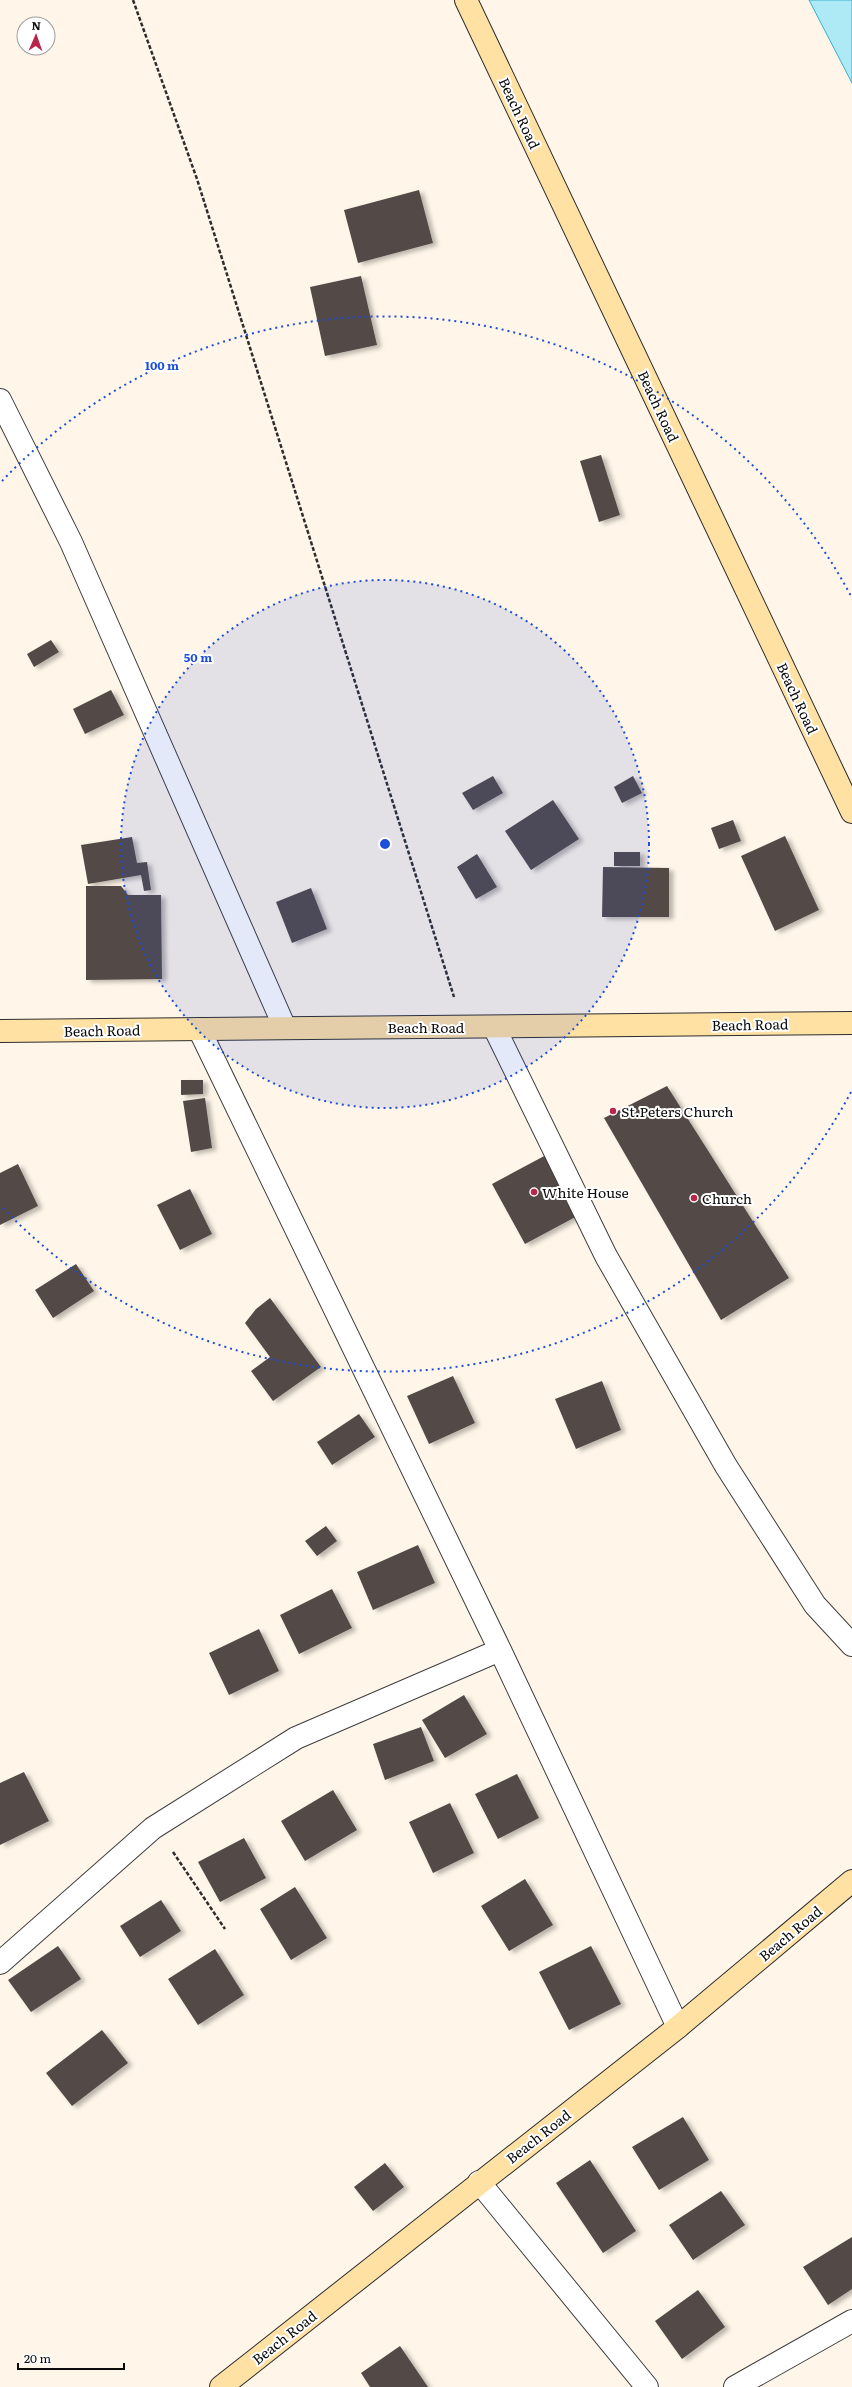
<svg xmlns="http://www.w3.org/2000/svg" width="852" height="2387" font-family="Literata,serif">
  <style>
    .water { fill: #aeeaf5; stroke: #36b0cc }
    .building { fill: #534a47; filter: url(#shadow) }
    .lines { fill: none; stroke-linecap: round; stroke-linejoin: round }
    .street-casing { stroke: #3e3e3e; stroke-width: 24 }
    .secondary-casing { stroke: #2d2d2d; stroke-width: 24 }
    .path { stroke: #2d2d2d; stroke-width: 2.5; stroke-dasharray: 4 2; stroke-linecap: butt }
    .street { stroke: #fff; stroke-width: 22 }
    .secondary { stroke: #ffe1a4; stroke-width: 22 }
    .ring { fill: none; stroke: #1d4ed8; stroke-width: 2; stroke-dasharray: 2 4 }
    .poi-dot { fill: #b9254b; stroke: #fff; stroke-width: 1.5 }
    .labels { text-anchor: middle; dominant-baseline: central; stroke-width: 4; stroke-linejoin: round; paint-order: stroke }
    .street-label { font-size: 14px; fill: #0b0b0b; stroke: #fff }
    .poi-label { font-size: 14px; fill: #0b0b0b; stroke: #fff; text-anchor: start }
    .centre { fill: #1d4ed8; stroke: #fff; stroke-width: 2 }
    .ring-label { font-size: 12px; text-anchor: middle; font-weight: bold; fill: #1d4ed8; stroke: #fff; stroke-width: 4; stroke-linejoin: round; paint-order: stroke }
  </style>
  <defs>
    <filter id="shadow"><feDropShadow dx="4.5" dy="2.5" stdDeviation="2" flood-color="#0004"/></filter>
  </defs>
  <rect width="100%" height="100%" fill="#fff6e9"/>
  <path class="water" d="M809 0H852V83Z"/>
  <path class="building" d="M419 190 433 243 358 263 344 210Z
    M361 276 377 345 325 356 310 287Z
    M601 455 620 515 599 522 580 461Z
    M51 640 59 652 34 667 27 654Z
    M111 690 124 715 85 734 73 709Z
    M493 776 503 793 473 810 462 793Z
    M633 776 642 793 622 803 614 787Z
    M553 800 579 839 531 870 505 831Z
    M733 820 741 841 719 849 711 828Z
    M785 836 819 910 775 931 741 856Z
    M132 837 137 863 147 862 151 890 144 891 141 875 88 884 81 845Z
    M614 852H640V866H614Z
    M477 854 497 887 476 899 457 867Z
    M603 867 669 868V917H602Z
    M86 886H121L128 895H161L162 979 86 980Z
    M311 888 327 929 292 943 276 902Z
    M181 1080H203V1094L181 1095Z
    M667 1086 789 1278 721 1320 604 1118Z
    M205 1098 212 1148 191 1152 183 1101Z
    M548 1154 581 1214 525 1244 492 1184Z
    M18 1164 38 1206 0 1225V1173Z
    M190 1189 212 1234 180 1250 157 1205Z
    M76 1264 94 1291 53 1318 35 1290Z
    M270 1298 321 1367 273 1401 251 1371 270 1357 245 1323 256 1309Z
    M453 1376 475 1423 429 1444 407 1396Z
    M602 1381 621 1430 576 1449 555 1399Z
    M359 1414 375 1437 332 1465 317 1442Z
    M326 1526 337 1541 317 1556 305 1541Z
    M418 1545 435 1583 373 1610 357 1572Z
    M332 1589 352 1628 299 1654 280 1615Z
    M259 1629 279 1671 229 1695 209 1653Z
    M464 1695 487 1734 445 1758 422 1720Z
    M421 1727 434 1761 385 1780 373 1744Z
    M24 1772 49 1821 0 1845V1783Z
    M517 1774 539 1818 498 1839 475 1794Z
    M333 1790 357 1830 305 1861 281 1821Z
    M450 1803 474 1853 433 1873 409 1822Z
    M244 1838 266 1878 220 1902 198 1862Z
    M525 1879 553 1925 509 1951 481 1906Z
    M295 1887 327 1938 291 1960 260 1909Z
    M161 1900 181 1931 140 1957 120 1926Z
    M58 1946 81 1979 31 2012 8 1980Z
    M591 1946 621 2004 569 2030 539 1972Z
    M215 1949 244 1995 198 2025 168 1979Z
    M102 2030 128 2063 72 2106 46 2073Z
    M683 2117 709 2160 659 2190 632 2147Z
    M590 2160 636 2231 603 2253 556 2183Z
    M385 2163 404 2187 373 2211 354 2187Z
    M721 2191 745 2225 693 2260 669 2225Z
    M852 2237V2289L828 2305 803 2267Z
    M698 2290 725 2327 682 2359 655 2321Z
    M400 2346 428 2387H370L361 2373Z"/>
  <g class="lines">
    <defs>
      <path id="street" d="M0 400 71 542 285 1028
        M494 1027 606 1256 726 1466 815 1605 852 1645
        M199 1029 500 1650 678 2027
        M0 1963 153 1828 296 1738 500 1650
        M479 2182 647 2387
        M735 2387 852 2321"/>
      <path id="secondary" d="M466 0 852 812
        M0 1031 852 1023
        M221 2387 678 2027 852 1881"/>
    </defs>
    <use href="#street" class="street-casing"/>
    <use href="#secondary" class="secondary-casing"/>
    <path class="path" d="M133 0 197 179 454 997
      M173 1852 225 1929"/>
    <use href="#street" class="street"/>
    <use href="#secondary" class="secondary"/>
  </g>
  <circle cx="385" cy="844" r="264" fill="#1d4ed8" fill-opacity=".12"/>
  <g class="ring">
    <circle cx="385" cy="844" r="264"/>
    <path d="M851 1092A528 528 0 0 1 2 1207M2 481A528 528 0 0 1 851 596"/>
  </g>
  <g class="poi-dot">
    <circle cx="613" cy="1111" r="4"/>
    <circle cx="534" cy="1192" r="4"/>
    <circle cx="694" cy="1198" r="4"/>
  </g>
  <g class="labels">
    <g class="street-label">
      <text transform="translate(520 113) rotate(65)">Beach Road</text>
      <text transform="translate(659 406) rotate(65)">Beach Road</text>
      <text transform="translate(798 698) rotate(65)">Beach Road</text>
      <text transform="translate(750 1024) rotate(-1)">Beach Road</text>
      <text x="426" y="1027">Beach Road</text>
      <text transform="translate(102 1030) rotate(-1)">Beach Road</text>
      <text transform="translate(790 1933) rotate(-40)">Beach Road</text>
      <text transform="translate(538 2136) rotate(-38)">Beach Road</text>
      <text transform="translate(284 2337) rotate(-38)">Beach Road</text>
    </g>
    <g class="poi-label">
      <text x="621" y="1111">St.Peters Church</text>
      <text x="542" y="1192">White House</text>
      <text x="702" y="1198">Church</text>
    </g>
  </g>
  <circle cx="385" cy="844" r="6" class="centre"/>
  <g class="ring-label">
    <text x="162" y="370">100 m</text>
    <text x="198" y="662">50 m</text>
  </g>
  <g transform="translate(36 36) rotate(2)"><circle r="19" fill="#ffffff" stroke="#9d9d9d"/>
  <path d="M0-3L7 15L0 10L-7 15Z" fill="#b9254b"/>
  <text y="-6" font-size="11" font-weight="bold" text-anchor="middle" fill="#0b0b0b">N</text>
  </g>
  <path d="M18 2363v6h106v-6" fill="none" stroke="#0b0b0b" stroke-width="2"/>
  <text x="24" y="2363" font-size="12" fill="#0b0b0b" stroke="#ffffff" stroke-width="3" paint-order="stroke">20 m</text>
</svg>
